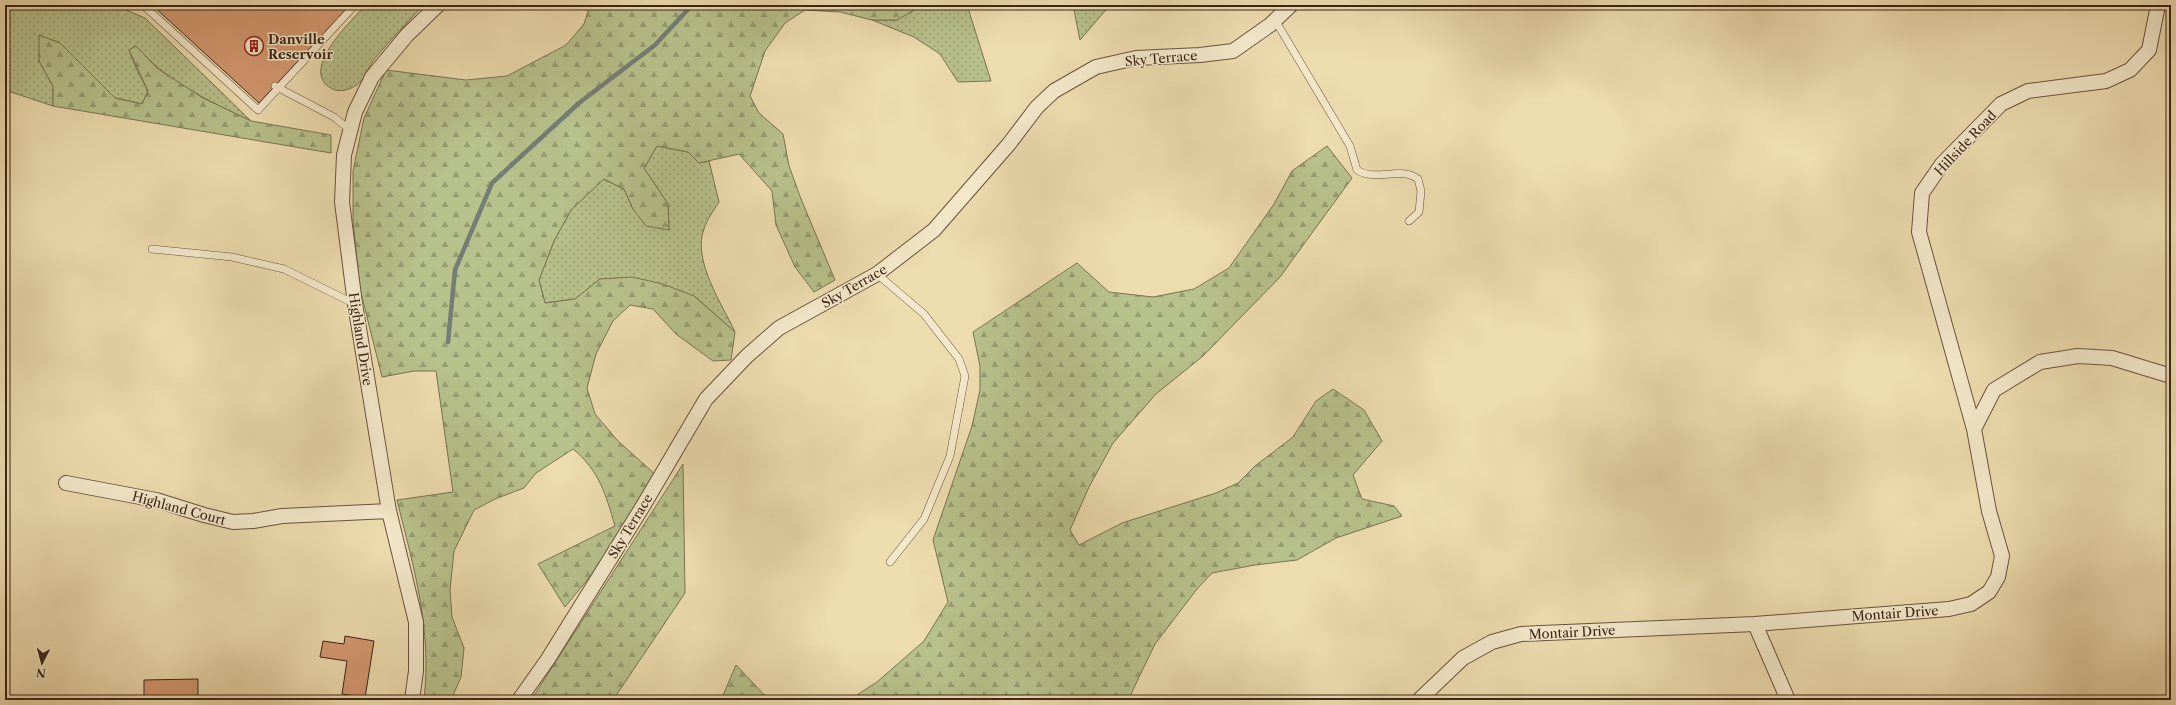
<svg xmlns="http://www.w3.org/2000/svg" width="2176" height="705" font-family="'Libre Caslon Text',serif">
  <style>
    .grass { fill: url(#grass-dots); stroke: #7a7252 }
    .forest { fill: url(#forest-firs); stroke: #7a7252 }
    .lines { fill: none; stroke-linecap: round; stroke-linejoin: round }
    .stream { stroke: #747e75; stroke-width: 4.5 }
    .building { fill: #d49870; stroke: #3c2419 }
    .service-casing { stroke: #68523e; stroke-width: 8 }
    .minor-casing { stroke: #68523e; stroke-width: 16 }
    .service { stroke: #f3e8ca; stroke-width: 7 }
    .minor { stroke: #f3e8ca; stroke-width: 14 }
    .labels { text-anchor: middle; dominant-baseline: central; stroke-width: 3; stroke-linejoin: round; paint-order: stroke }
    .poi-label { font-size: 13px; font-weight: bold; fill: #3c2419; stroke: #f3e8ca; text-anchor: start }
    .street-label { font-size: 13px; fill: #3c2419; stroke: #f3e8ca }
  </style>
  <defs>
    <pattern id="grass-dots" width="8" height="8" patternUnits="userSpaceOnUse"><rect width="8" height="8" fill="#b7c18b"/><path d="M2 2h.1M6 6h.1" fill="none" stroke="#969d71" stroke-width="1.8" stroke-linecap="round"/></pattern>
    <pattern id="forest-firs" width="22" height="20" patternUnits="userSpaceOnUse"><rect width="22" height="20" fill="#b7c18b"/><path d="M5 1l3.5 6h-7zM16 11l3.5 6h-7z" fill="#969d71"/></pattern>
  </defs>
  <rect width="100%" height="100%" fill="#eddcae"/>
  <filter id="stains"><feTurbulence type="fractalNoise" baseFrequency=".005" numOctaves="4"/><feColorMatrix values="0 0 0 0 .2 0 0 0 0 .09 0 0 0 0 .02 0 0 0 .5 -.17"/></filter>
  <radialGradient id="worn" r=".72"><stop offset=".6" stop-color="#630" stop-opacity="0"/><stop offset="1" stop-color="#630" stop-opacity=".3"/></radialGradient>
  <path class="grass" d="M5 5H124L126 10 145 18 251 121C209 101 167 82 136 46L129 50 136 68 148 91 142 104 115 98 60 43 40 36 39 61 53 86V106L5 90Z
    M366 5H423C408 22 391 39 376 57 368 66 366 79 355 86 346 91 338 93 329 87 301 68 352 20 366 5Z
    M923 5H967L991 81 958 82 940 54 914 37 872 20H897Z
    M1073 5H1110L1080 40Z
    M657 146 688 152 699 163 709 161 719 202C714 210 707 219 704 229 692 260 722 304 735 332L694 296 600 279 575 299 545 303 539 280 554 241 571 210 603 179 624 189 633 209 669 230 668 204 644 168Z"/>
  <path class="forest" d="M590 5H923L897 20H872L840 12 805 10 785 23 765 51 750 96 759 113 783 134 789 166 801 199 835 280 814 292 795 267 776 225 772 191 739 154 699 163 688 152 657 146 644 168 668 204 669 230 646 226 633 209 624 189 604 179 571 210 554 241 539 280 545 303 575 299 600 279 632 277 663 284 694 296 735 332 731 360 713 361 676 334 653 309 630 305 613 321 596 354 587 388 595 414 618 441 656 475 605 558 565 607 538 564 615 526C606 495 599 470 573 449L536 473 524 488 495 499 474 510 454 551 450 590 452 617 464 648 461 677 451 700H424C432 628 414 569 397 500L453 492 436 371H414L382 377 360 289 353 221V171L364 118 386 70 466 80 507 76 566 45 584 24Z
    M39 35 60 43 115 98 142 104 148 91 129 50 136 46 158 69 203 98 251 121 331 135V153L53 106V86L39 61Z
    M1327 146 1352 178 1280 277 1203 356 1156 394 1113 443 1089 487 1070 530 1079 545 1122 523 1216 493 1238 483 1255 466 1293 437 1316 401 1333 389 1364 410 1382 441 1353 475 1362 499 1394 506 1402 516 1336 538 1297 560 1255 565 1212 573 1197 589 1155 644 1130 696V700H849L877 682 924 641 948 602 933 540 972 426 980 390V366L973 332 1077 263 1109 292 1153 297 1194 289 1229 268 1274 204 1292 171Z
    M683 464 685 593 613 700H531Z
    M736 665 769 700H721Z"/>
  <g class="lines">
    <path class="stream" d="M448 342 455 270 492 183 579 103 655 45 692 5"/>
  </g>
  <path class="building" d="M152 5H350L259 103Z
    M345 636 374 641 365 698 342 694 347 661 320 657 323 641 344 644Z
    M198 679V700H144V680Z"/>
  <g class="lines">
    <defs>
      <path id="service" d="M143 5 258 110 355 5
        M1275 20 1350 146 1357 170C1375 182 1401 166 1418 179L1421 191 1419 212 1409 221
        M275 86 334 117 350 130
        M152 249 232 257 284 269 355 304
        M877 274 924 314 959 359 965 376 950 456 924 519 890 562"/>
      <path id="minor" d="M1974 429 1994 390 2040 362 2078 356 2112 358 2171 376
        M66 483 156 500 204 515 233 522 253 521 282 516 389 511
        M1755 624 1788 700
        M412 700 416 671V622L389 511 355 304 342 202 344 155 355 112 372 77 407 35 438 5
        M519 700 548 659 643 506 706 399 747 356 779 328 877 274 934 230 1009 144 1037 107 1054 91 1096 67 1136 58 1200 55 1233 51 1270 25 1291 5
        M1419 700 1463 658 1492 642 1521 634 1755 624 1949 609 1971 604 1989 592 1998 577 2002 556 1989 511 1974 429 1919 232 1922 193 1942 164 2001 104 2028 91 2106 81 2130 70 2149 50 2158 5"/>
    </defs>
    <use href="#service" class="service-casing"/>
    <use href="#minor" class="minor-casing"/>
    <use href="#service" class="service"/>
    <use href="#minor" class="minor"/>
  </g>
  <defs>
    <symbol id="building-ring" viewBox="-11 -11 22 22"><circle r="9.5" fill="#f3e8ca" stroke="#8f2418" stroke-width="1.5"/><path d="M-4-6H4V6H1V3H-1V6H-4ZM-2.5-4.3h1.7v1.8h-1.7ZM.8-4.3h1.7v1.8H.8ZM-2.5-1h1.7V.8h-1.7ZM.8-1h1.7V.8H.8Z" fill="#8f2418"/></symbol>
  </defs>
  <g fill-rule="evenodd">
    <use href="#building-ring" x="243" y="35" width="22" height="22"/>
  </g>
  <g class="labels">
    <g class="poi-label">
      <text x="268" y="39">Danville<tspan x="268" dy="15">Reservoir</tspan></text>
    </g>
    <g class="street-label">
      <text transform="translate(1161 58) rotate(-5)">Sky Terrace</text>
      <text transform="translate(1965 143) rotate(-47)">Hillside Road</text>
      <text transform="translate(854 286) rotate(-30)">Sky Terrace</text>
      <text transform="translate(361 339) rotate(81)">Highland Drive</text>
      <text transform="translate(179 508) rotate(15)">Highland Court</text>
      <text transform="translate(630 526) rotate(-59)">Sky Terrace</text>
      <text transform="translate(1895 613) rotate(-4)">Montair Drive</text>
      <text transform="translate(1572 632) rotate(-3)">Montair Drive</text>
    </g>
  </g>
  <rect width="2176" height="705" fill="none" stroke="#eddcae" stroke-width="20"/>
  <rect x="6" y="6" width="2164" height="693" fill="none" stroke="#3c2419" stroke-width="2"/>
  <rect x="10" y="10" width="2156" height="685" fill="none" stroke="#3c2419"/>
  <g transform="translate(42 663) rotate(186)" stroke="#f3e8ca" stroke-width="3" paint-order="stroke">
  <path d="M0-3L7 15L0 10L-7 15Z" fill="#3c2419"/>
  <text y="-6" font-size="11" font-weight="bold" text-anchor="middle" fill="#3c2419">N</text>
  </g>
  <rect width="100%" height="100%" filter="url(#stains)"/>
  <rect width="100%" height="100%" fill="url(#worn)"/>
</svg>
